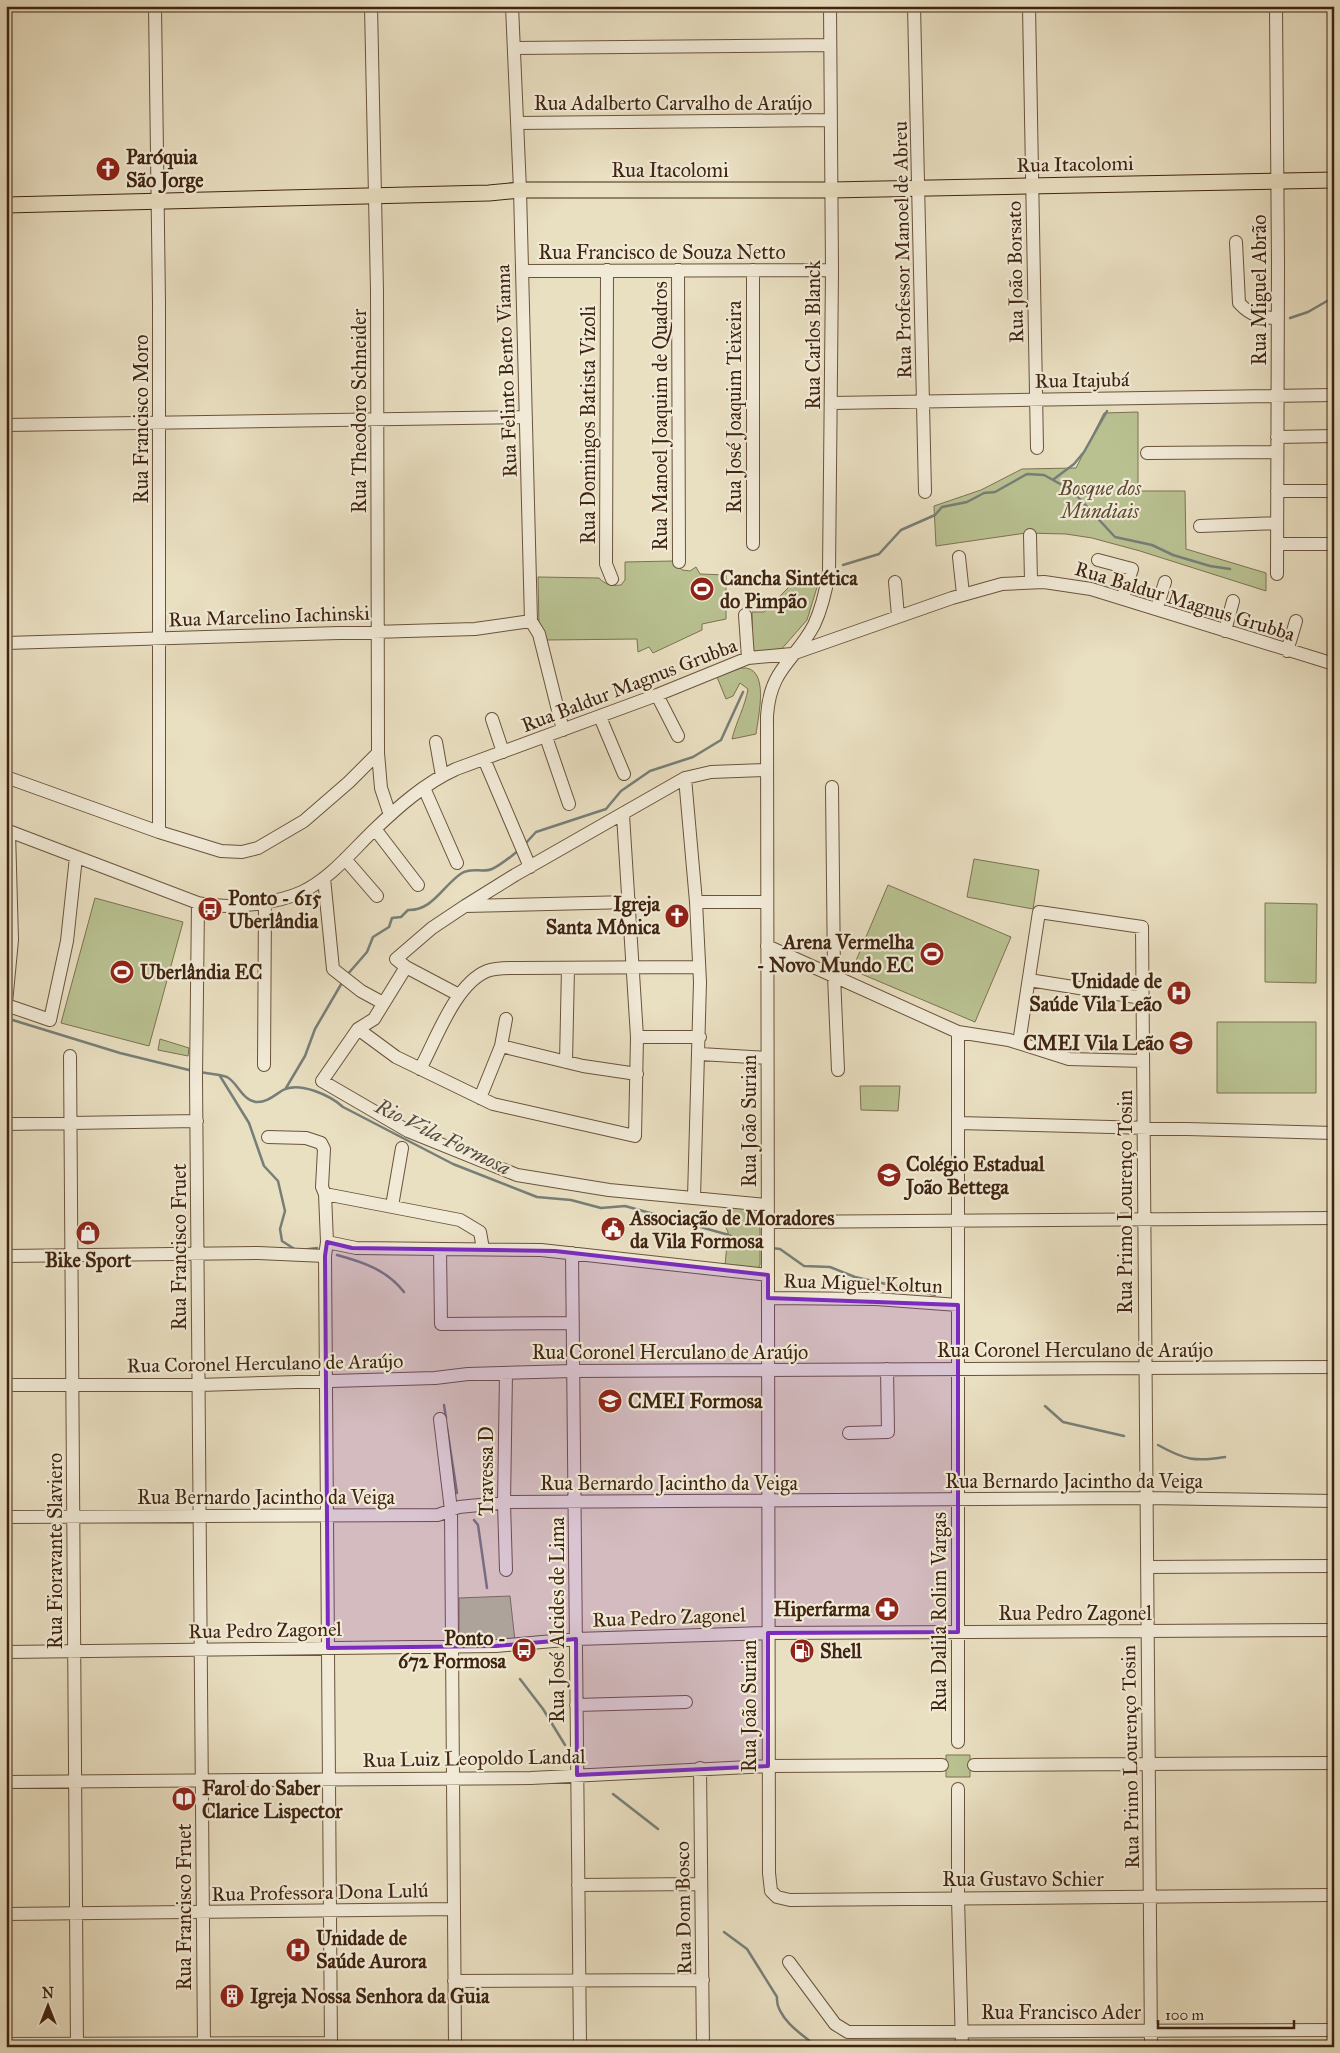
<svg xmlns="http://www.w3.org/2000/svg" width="1340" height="2053" font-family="'IM FELL Great Primer',serif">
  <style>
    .green { fill: #b9c191; stroke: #7c7250 }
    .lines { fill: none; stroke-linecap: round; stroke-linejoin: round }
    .stream { stroke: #777e78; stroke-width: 2.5 }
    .minor-casing { stroke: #6a533c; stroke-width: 14 }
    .major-casing { stroke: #3f2410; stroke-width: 17 }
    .minor { stroke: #f1ead7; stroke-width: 12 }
    .major { stroke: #e9dfc1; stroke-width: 15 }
    .marked { fill: #7b2cbf; fill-opacity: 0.2; stroke: #7b2cbf; stroke-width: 4; stroke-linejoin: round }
    .labels { text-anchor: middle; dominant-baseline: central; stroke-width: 4.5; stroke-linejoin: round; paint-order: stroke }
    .street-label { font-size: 20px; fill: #3f2410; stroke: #f1ead7 }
    .poi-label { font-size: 20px; font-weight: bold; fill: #3f2410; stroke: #f1ead7; text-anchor: start }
    .park-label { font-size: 20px; font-style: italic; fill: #5e4b30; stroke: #f1ead7 }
    .water-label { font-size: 21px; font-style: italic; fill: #564a3b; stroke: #f1ead7 }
  </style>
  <rect width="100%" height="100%" fill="#e9dfc1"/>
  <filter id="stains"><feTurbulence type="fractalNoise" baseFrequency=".004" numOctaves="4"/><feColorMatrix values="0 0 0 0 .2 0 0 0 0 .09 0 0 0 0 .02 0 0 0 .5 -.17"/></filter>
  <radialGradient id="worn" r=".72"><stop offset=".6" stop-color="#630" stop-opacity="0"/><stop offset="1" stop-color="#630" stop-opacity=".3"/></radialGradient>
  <path class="green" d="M1138 412V491H1185L1186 549 1266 573V591L1140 551 1092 538 1066 534 1026 533 936 546 934 506 981 490 1022 469 1076 468 1104 413Z
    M673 561 682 570 690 571 696 567 700 574 726 575V619L702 624V630L653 653 649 647 638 652 637 639 547 640 539 627 538 577 599 578C606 585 611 586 621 585L625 580V562Z
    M794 582 818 584 807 620 778 653 753 655 752 612H764Z
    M741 668C771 665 758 717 756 734L732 739C736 722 745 707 748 689L740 683 733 696 726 699 717 677Z
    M974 859 1039 870 1033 909 967 897Z
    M888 885 1011 937 975 1022 852 970Z
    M95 898 183 922 149 1046 61 1023Z
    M1265 903 1317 904 1316 983 1265 982Z
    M1217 1022H1316V1093H1217Z
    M160 1039 189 1048 188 1056 158 1050Z
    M860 1086H900L898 1111 861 1110Z
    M726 1205 750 1209 755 1213 760 1229V1265L758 1268 725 1266 728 1232 724 1223Z
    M510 1596 515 1641 459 1642V1598Z
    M946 1755H970V1777H946Z"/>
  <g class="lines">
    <path class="stream" d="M1290 318 1308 312 1334 297
      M1054 479 1074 464 1084 452 1107 411
      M843 565 879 554 901 530 935 515 942 507 967 502 984 493 995 492 1027 474 1044 475 1062 485 1077 496 1115 537 1152 545 1173 555 1210 566 1230 569
      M525 844 536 832 606 809 621 791 650 771 693 757 721 740 743 692
      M347 975 367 952 373 937 389 927 392 918 401 917 408 910C433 911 443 885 462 873 471 867 483 873 492 869 501 865 510 857 518 851
      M6 1018 120 1053 193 1071
      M200 1072C209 1074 219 1074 227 1077 238 1083 242 1100 256 1102 266 1103 275 1095 283 1090 300 1081 331 1096 343 1107L453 1164 537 1197 571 1200 601 1208 625 1206 729 1235 749 1245 763 1247
      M220 1076 249 1123 264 1166 278 1181 285 1211 280 1229 282 1241 296 1250
      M286 1088 305 1056 315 1029 343 981
      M771 1248 780 1249 804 1266 830 1267 855 1277 935 1295
      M301 1250 317 1248
      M337 1255C363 1262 387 1270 404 1292
      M444 1405 446 1418
      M1045 1406 1063 1422 1124 1436
      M447 1428 457 1493
      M1158 1445C1185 1460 1195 1462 1225 1457
      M474 1520 478 1525 487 1588
      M520 1679 543 1709 565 1745
      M613 1794 658 1829
      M724 1932 747 1949 777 1997C775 2017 803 2036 818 2047"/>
    <defs>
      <path id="minor" d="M155 6 159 302V832
        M371 6 377 291 378 753 381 788 390 815
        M512 6 520 190 531 621 539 634 563 730
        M830 6 832 270 829 572C826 590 822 608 814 625 795 661 770 668 767 716L769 1873 771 1891 777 1897 790 1900 1334 1895
        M914 6 925 492
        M1029 6 1037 448
        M1276 6 1278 263 1277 574
        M514 48 830 45
        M517 123 829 120
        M1236 242 1239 303C1251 316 1261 318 1278 318
        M607 270 606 564 612 579
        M678 270 679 562
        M522 271 832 270
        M831 403 1334 395
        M6 425 526 417
        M1277 437 1334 436
        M1147 453 1277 452
        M1277 491H1334
        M1200 526 1277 523
        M1030 535 1031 581
        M753 544V270
        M1277 544H1334
        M959 557 963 594
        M1098 560 1132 569 1123 597
        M895 582 898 616
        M1157 608 1165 582
        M745 615 748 658
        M1225 631 1233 601
        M6 643 475 629 531 621
        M1287 651 1296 621
        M657 695 678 736
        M600 717 624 774
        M492 719 503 752
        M546 737 569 804
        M436 742 442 776
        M484 759 530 867
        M6 777 159 832 221 851 242 852 258 848 304 821 349 782 378 753
        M685 778 696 902 700 982 694 1198
        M832 787 834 976 838 1070
        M424 788 457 863
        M375 829 418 885
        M6 830 198 903C217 907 235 907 255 904 270 902 287 899 302 892 331 878 351 852 374 830 398 807 425 783 456 769L657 695 748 658 792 654 952 598 1002 584 1044 582 1091 589 1334 664
        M345 859 377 896
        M324 878 333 969 361 991 383 1003
        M630 902 465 906 432 928 396 959 406 967 374 1019 358 1029 322 1081 408 1131 517 1175 609 1190 767 1205
        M696 902H767
        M198 903 196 1078 204 2047
        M465 906 515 875 685 778 711 772 767 770
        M767 946 958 1032 1009 1040 1069 1059 1143 1061
        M406 967 459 995
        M1029 980 1142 998
        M6 1003 12 940 9 832
        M6 1005 50 1020 67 941 76 857
        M358 1029 396 1057 493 1104 635 1136 637 1037 623 815
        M637 1037H700
        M1019 1043 1039 912 1142 927 1151 2047
        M501 1046 583 1066 637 1074
        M700 1054 767 1058
        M70 1056 77 2047
        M566 1062 568 968
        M264 1065 265 903
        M420 1069C436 1040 455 984 487 971 497 967 508 968 518 968L699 967
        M480 1098 501 1046 506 1019
        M958 1123 1334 1133
        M6 1124 197 1121
        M268 1137 306 1138 321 1143 324 1149 322 1187 325 1194 327 1242 325 1256 331 2047
        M325 1194 460 1220 480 1232 483 1249
        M392 1206 402 1148
        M767 1222 1334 1218
        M327 1242 356 1248 541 1250 768 1275
        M440 1249 441 1324 573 1323
        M572 1253 580 2047
        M6 1256 258 1253 325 1256
        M768 1298 876 1299 958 1305
        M506 1373 504 1503 506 1570
        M6 1385H199L435 1378 468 1374 573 1371 1334 1367
        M440 1419 451 1510 455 2047
        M849 1433 888 1432 887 1369
        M6 1517 438 1515 459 1507 510 1502 1147 1498 1334 1501
        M1147 1567 1334 1566
        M6 1652 496 1646 576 1639 768 1633 1334 1630
        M576 1705 686 1702
        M958 1742V1032
        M974 1765 1334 1763
        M700 1768 703 2047
        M6 1782 531 1778 768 1766 942 1765
        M958 1789V1898L962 2047
        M578 1885 701 1884
        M6 1914 454 1909
        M789 1962 835 2024 848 2032 1334 2030
        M454 1981 703 1980
        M6 2044 331 2043"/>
      <path id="major" d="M6 205 489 193 520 190H831L1334 180"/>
    </defs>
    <use href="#minor" class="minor-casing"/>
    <use href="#major" class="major-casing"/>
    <use href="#minor" class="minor"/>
    <use href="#major" class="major"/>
  </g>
  <path class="marked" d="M327 1242 352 1248 555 1251 768 1275V1298L958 1305V1632L768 1633V1766L577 1775 576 1639 496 1646 328 1648 325 1256Z"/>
  <defs>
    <symbol id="church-disc" viewBox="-11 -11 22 22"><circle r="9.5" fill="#8f2418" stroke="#f1ead7"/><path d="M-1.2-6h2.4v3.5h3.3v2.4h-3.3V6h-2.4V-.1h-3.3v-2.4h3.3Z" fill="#fff"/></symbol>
    <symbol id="stadium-disc" viewBox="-11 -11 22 22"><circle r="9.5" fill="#8f2418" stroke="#f1ead7"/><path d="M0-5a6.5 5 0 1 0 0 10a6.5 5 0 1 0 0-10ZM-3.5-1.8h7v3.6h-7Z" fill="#fff"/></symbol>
    <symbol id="bus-disc" viewBox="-11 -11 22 22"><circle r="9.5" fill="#8f2418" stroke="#f1ead7"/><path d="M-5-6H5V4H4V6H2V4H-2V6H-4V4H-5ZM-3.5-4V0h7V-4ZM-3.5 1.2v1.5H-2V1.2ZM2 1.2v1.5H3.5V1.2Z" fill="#fff"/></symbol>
    <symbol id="hospital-disc" viewBox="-11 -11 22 22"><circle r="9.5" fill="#8f2418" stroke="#f1ead7"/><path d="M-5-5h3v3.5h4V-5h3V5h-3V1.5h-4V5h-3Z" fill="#fff"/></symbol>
    <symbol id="school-disc" viewBox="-11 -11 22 22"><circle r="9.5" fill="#8f2418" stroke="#f1ead7"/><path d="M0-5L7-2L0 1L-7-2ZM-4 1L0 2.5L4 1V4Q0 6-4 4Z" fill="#fff"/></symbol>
    <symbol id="civic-disc" viewBox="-11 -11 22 22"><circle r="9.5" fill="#8f2418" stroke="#f1ead7"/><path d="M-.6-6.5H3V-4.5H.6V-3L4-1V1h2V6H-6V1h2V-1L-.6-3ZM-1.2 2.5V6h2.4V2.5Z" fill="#fff"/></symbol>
    <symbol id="shop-disc" viewBox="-11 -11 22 22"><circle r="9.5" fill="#8f2418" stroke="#f1ead7"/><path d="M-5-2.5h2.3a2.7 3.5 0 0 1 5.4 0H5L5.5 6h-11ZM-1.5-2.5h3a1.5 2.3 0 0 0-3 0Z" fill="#fff"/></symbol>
    <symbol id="pharmacy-disc" viewBox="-11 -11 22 22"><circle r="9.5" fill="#8f2418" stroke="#f1ead7"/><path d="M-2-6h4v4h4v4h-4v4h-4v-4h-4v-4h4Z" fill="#fff"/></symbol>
    <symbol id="fuel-disc" viewBox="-11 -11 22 22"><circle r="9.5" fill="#8f2418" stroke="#f1ead7"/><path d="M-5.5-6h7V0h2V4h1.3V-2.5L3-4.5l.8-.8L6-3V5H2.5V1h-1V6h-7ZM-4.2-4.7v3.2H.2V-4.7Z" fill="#fff"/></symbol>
    <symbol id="library-disc" viewBox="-11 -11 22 22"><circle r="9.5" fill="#8f2418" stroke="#f1ead7"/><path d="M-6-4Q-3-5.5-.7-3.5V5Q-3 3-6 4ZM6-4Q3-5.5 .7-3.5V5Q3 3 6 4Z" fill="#fff"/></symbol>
    <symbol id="building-disc" viewBox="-11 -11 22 22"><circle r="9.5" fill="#8f2418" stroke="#f1ead7"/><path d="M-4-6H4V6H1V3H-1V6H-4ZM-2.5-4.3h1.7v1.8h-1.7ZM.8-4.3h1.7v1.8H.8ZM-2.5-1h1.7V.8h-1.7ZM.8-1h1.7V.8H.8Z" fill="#fff"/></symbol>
  </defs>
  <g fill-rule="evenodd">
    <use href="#church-disc" x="94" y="155" width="28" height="28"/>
    <use href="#stadium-disc" x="688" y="575" width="28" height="28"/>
    <use href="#bus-disc" x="196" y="895" width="28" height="28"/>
    <use href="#church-disc" x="663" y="902" width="28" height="28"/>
    <use href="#stadium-disc" x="918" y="940" width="28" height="28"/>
    <use href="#stadium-disc" x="108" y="958" width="28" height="28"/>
    <use href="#hospital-disc" x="1165" y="979" width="28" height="28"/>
    <use href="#school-disc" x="1167" y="1029" width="28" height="28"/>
    <use href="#school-disc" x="875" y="1161" width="28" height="28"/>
    <use href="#civic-disc" x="599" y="1215" width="28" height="28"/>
    <use href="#shop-disc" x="74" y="1219" width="28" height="28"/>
    <use href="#school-disc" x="596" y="1387" width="28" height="28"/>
    <use href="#pharmacy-disc" x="873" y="1595" width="28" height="28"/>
    <use href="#bus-disc" x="510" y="1636" width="28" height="28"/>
    <use href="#fuel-disc" x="788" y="1637" width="28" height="28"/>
    <use href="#library-disc" x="170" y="1785" width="28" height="28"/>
    <use href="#hospital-disc" x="284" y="1936" width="28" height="28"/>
    <use href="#building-disc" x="218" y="1982" width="28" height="28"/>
  </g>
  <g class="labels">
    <g class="street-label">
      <text x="673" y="103">Rua Adalberto Carvalho de Araújo</text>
      <text transform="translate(1075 164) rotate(-1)">Rua Itacolomi</text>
      <text x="670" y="170">Rua Itacolomi</text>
      <text transform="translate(902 250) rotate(-91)">Rua Professor Manoel de Abreu</text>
      <text x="662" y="252">Rua Francisco de Souza Netto</text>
      <text transform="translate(1015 272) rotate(-91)">Rua João Borsato</text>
      <text transform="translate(1259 290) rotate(-90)">Rua Miguel Abrão</text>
      <text transform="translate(813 335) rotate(-90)">Rua Carlos Blanck</text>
      <text transform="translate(506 371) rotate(-92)">Rua Felinto Bento Vianna</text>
      <text transform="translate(1082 380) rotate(-1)">Rua Itajubá</text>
      <text transform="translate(734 407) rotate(-90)">Rua José Joaquim Teixeira</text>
      <text transform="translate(359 411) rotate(-90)">Rua Theodoro Schneider</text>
      <text transform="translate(660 416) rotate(-90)">Rua Manoel Joaquim de Quadros</text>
      <text transform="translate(141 419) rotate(-90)">Rua Francisco Moro</text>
      <text transform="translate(588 425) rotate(-90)">Rua Domingos Batista Vizoli</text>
      <text transform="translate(1185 601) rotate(17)">Rua Baldur Magnus Grubba</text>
      <text transform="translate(269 616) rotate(-2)">Rua Marcelino Iachinski</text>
      <text transform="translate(629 685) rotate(-21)">Rua Baldur Magnus Grubba</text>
      <text transform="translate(749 1121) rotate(-90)">Rua João Surian</text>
      <text transform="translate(1125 1202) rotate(-90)">Rua Primo Lourenço Tosin</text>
      <text transform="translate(179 1247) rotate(-90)">Rua Francisco Fruet</text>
      <text transform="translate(863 1283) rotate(2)">Rua Miguel Koltun</text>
      <text x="1075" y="1350">Rua Coronel Herculano de Araújo</text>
      <text x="670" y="1352">Rua Coronel Herculano de Araújo</text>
      <text transform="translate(265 1363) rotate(-1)">Rua Coronel Herculano de Araújo</text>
      <text transform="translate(486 1471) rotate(-90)">Travessa D</text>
      <text x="1074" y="1481">Rua Bernardo Jacintho da Veiga</text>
      <text x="669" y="1483">Rua Bernardo Jacintho da Veiga</text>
      <text x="266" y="1497">Rua Bernardo Jacintho da Veiga</text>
      <text transform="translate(55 1551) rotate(-90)">Rua Fioravante Slaviero</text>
      <text transform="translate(939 1612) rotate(-90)">Rua Dalila Rolim Vargas</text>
      <text x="1075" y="1613">Rua Pedro Zagonel</text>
      <text transform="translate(669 1617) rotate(-2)">Rua Pedro Zagonel</text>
      <text transform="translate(557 1620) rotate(-90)">Rua José Alcides de Lima</text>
      <text transform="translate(265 1630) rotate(-1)">Rua Pedro Zagonel</text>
      <text transform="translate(749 1706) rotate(-90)">Rua João Surian</text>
      <text transform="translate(1130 1757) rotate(-91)">Rua Primo Lourenço Tosin</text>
      <text transform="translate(474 1758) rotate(-1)">Rua Luiz Leopoldo Landal</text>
      <text x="1023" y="1879">Rua Gustavo Schier</text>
      <text transform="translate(320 1892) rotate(-1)">Rua Professora Dona Lulú</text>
      <text transform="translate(184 1907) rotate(-90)">Rua Francisco Fruet</text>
      <text transform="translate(683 1908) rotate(-91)">Rua Dom Bosco</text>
      <text x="1061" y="2012">Rua Francisco Ader</text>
    </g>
    <g class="poi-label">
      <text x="126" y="157">Paróquia<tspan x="126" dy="23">São Jorge</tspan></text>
      <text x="720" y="578">Cancha Sintética<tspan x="720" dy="23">do Pimpão</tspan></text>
      <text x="228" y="898">Ponto - 615<tspan x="228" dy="23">Uberlândia</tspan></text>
      <text x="660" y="904" text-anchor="end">Igreja<tspan x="660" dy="23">Santa Mônica</tspan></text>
      <text x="914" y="942" text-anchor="end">Arena Vermelha<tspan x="914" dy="23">- Novo Mundo EC</tspan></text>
      <text x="140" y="972">Uberlândia EC</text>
      <text x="1162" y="981" text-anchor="end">Unidade de<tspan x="1162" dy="23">Saúde Vila Leão</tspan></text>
      <text x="1164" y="1043" text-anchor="end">CMEI Vila Leão</text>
      <text x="906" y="1164">Colégio Estadual<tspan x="906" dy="23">João Bettega</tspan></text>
      <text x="630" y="1218">Associação de Moradores<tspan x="630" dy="23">da Vila Formosa</tspan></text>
      <text x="88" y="1260" text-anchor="middle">Bike Sport</text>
      <text x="628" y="1401">CMEI Formosa</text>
      <text x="870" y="1609" text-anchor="end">Hiperfarma</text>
      <text x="506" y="1638" text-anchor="end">Ponto -<tspan x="506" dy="23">672 Formosa</tspan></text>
      <text x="820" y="1651">Shell</text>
      <text x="202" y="1788">Farol do Saber<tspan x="202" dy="23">Clarice Lispector</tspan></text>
      <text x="316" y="1938">Unidade de<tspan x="316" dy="23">Saúde Aurora</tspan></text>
      <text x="250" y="1996">Igreja Nossa Senhora da Guia</text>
    </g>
    <g class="park-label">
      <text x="1100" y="488">Bosque dos<tspan x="1100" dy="23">Mundiais</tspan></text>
    </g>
    <g class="water-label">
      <text transform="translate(443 1137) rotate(26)">Rio Vila Formosa</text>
    </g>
  </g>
  <rect width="1340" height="2053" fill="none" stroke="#e9dfc1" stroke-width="25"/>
  <rect x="8" y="8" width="1325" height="2038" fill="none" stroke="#3f2410" stroke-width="2.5"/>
  <rect x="12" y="12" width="1315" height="2028" fill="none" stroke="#3f2410"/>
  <g transform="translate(48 2006)" stroke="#f1ead7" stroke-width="4" paint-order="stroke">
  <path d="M0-4L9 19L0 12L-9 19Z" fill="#3f2410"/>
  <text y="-8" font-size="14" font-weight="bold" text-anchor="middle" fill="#3f2410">N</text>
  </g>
  <path d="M1158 2020v8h136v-8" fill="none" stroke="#3f2410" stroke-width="2.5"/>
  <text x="1165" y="2020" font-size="15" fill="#3f2410" stroke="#f1ead7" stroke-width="4" paint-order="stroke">100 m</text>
  <rect width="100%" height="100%" filter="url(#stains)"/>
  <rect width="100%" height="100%" fill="url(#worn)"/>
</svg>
